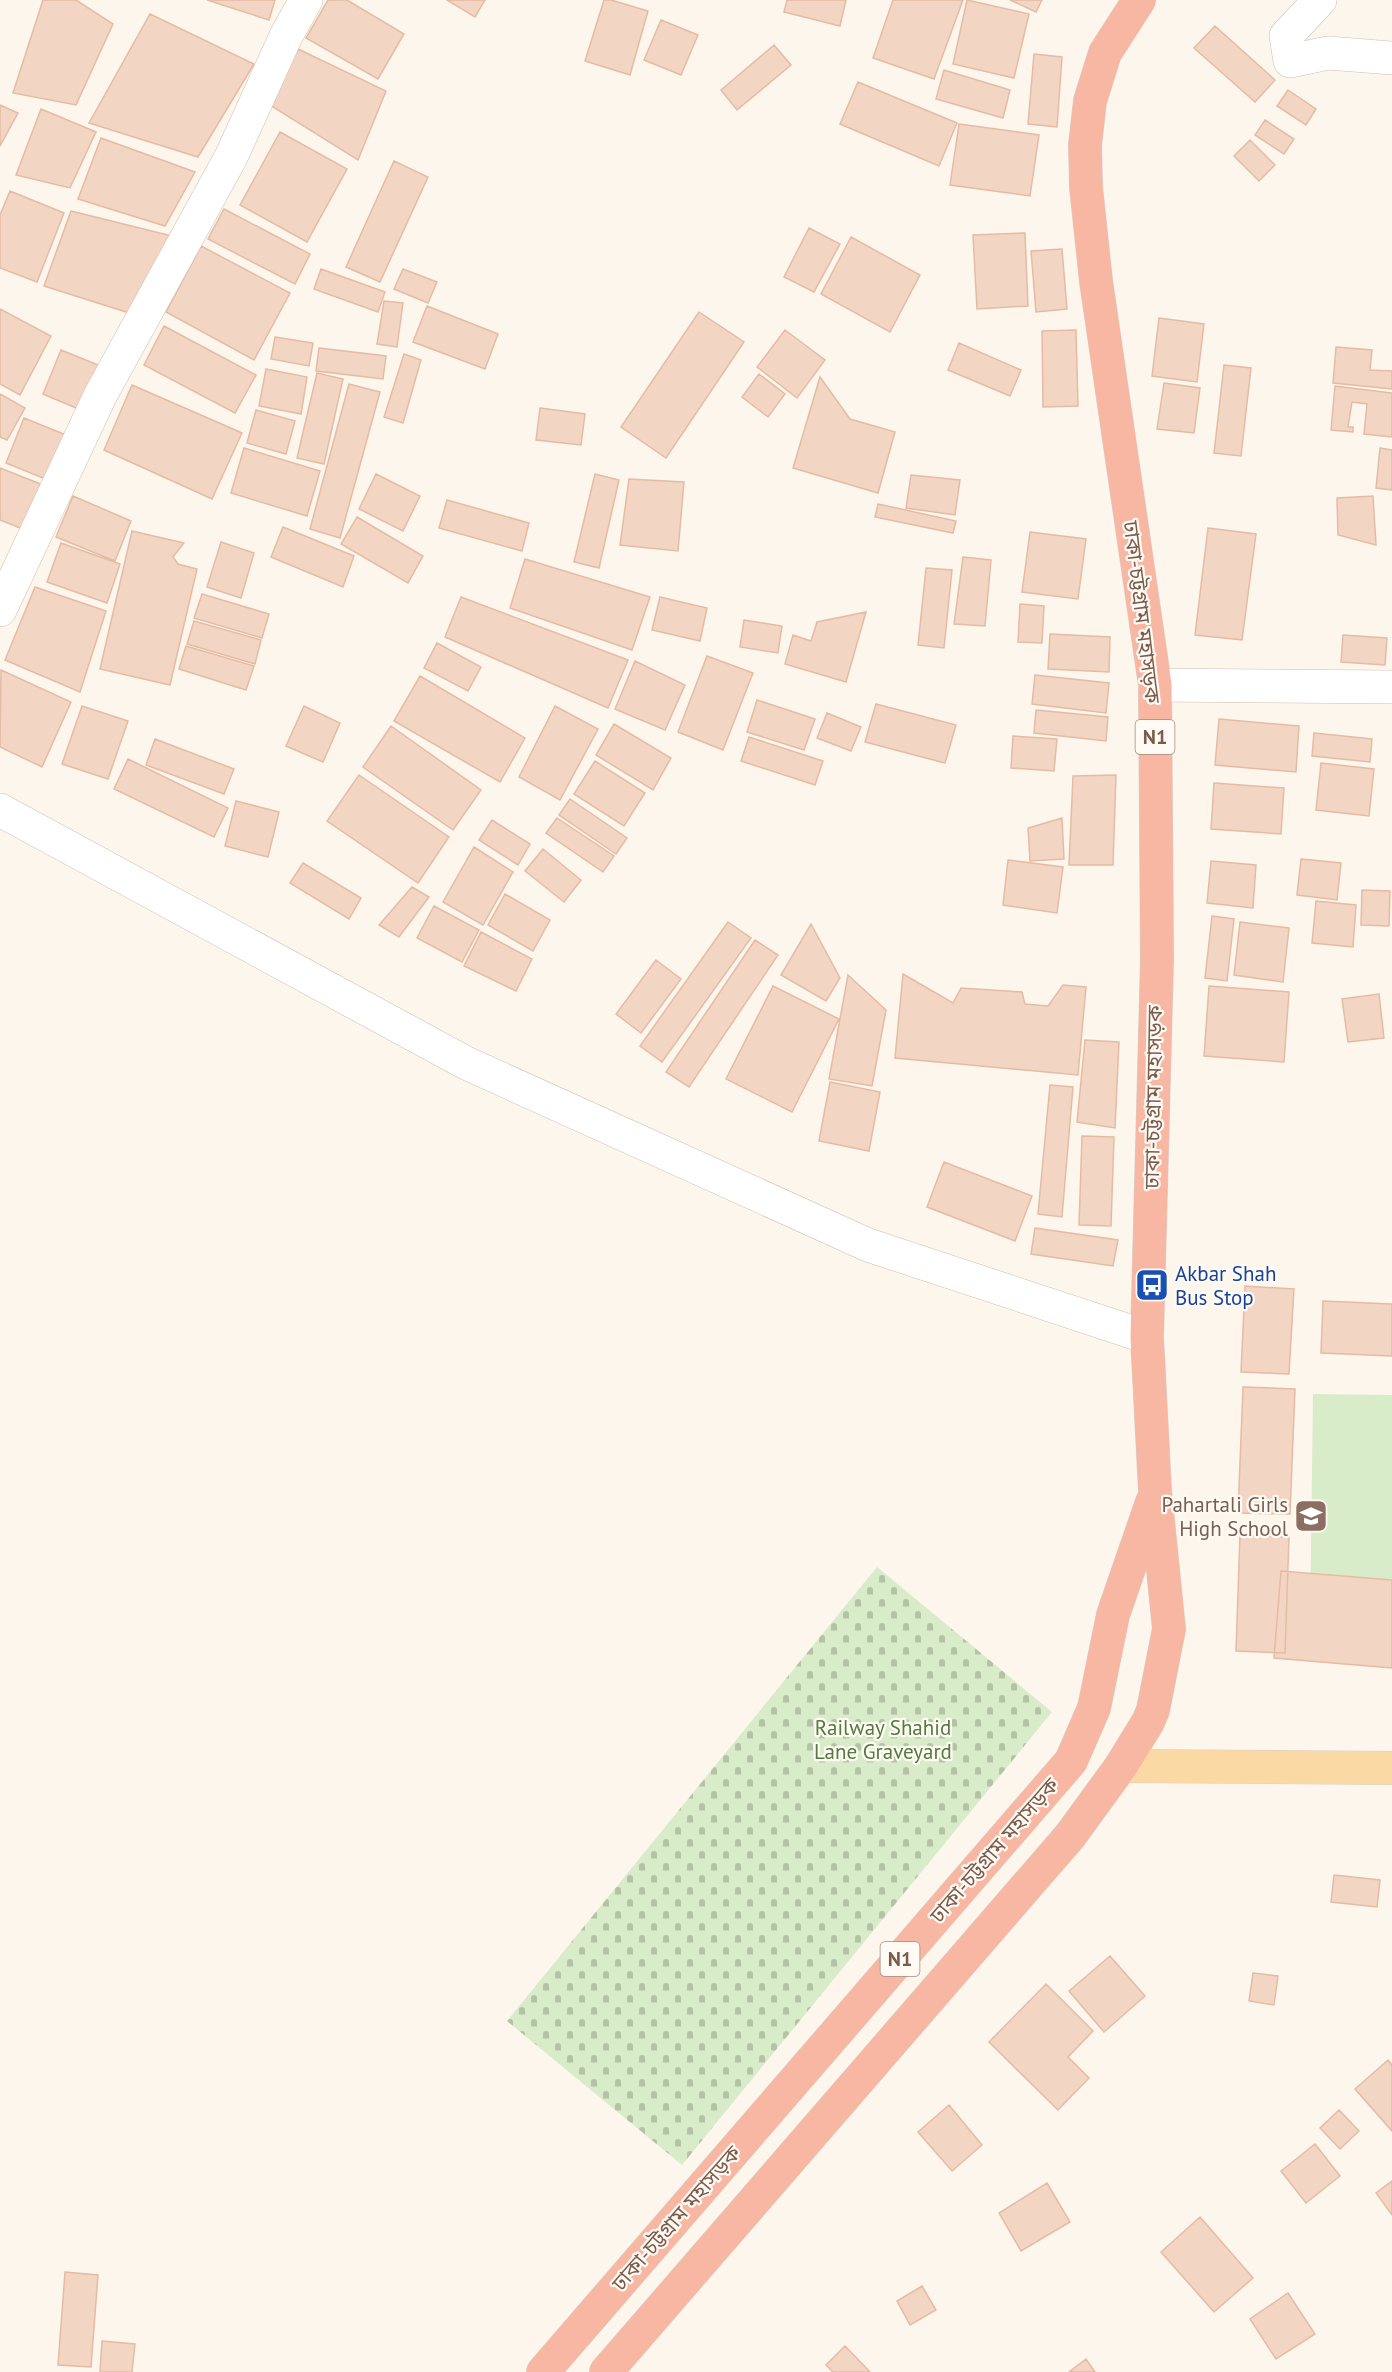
<svg xmlns="http://www.w3.org/2000/svg" width="1392" height="2372" font-family="'PT Sans','Noto Sans Bengali',sans-serif">
  <style>
    .cemetery { fill: url(#cemetery-stones) }
    .green { fill: #d8ecc9 }
    .building { fill: #f3d5c3; stroke: #e6bba3; stroke-width: 1.5 }
    .lines { fill: none; stroke-linecap: round; stroke-linejoin: round }
    .minor-casing { stroke: #d1beb0; stroke-width: 34 }
    .major-casing { stroke: #dad1cd; stroke-width: 34 }
    .highway-casing { stroke: #dad1cd; stroke-width: 34 }
    .minor { stroke: #fff; stroke-width: 33 }
    .major { stroke: #fbd9a5; stroke-width: 33 }
    .highway { stroke: #f7b7a3; stroke-width: 33 }
    .labels { text-anchor: middle; dominant-baseline: central; stroke-width: 4.5; stroke-linejoin: round; paint-order: stroke }
    .shield { fill: #fffaf3; stroke: #a28b7f; stroke-width: 1.5 }
    .shield-label { font-size: 20px; font-weight: bold; fill: #7a5c4d }
    .street-label { font-size: 21px; fill: #7a5c4d; stroke: #fffaf3 }
    .transit-label { font-size: 21px; fill: #164399; stroke: #fffaf3; text-anchor: start }
    .education-label { font-size: 21px; fill: #785e54; stroke: #fffaf3; text-anchor: end }
    .park-label { font-size: 21px; fill: #537a41; stroke: #fffaf3 }
  </style>
  <defs>
    <pattern id="cemetery-stones" width="16" height="16" patternUnits="userSpaceOnUse" patternTransform="scale(1.5)"><rect width="16" height="16" fill="#d8ecc9"/><path d="M2 7V4a2 2 0 0 1 4 0v3zM10 15v-3a2 2 0 0 1 4 0v3z" fill="#b4c2a5"/></pattern>
  </defs>
  <rect width="100%" height="100%" fill="#fdf6ec"/>
  <path class="cemetery" d="M877 1567 1052 1712 682 2165 507 2021Z"/>
  <path class="green" d="M1313 1394 1392 1395V1625L1310 1624Z"/>
  <path class="building" d="M43 0H76L113 24 76 105 13 93Z
    M207 0H275L269 20Z
    M328 0H347L404 34 378 79 306 38Z
    M447 0H485L475 17Z
    M604 0H611L648 11 630 75 585 61Z
    M787 0H846L840 26 784 12Z
    M893 0H963L934 79 873 58Z
    M967 0 1029 14 1014 78 953 64Z
    M1010 0H1042L1036 12Z
    M150 14 254 64 198 157 89 123Z
    M661 20 698 35 681 75 644 60Z
    M1215 26 1275 80 1255 102 1194 48Z
    M774 45 791 65 737 110 721 90Z
    M298 49 386 91 358 160 265 102Z
    M1034 54 1062 57 1057 127 1028 124Z
    M944 70 1010 90 1003 118 936 99Z
    M858 82 957 123 939 166 840 124Z
    M1288 90 1316 109 1306 125 1277 106Z
    M0 105 18 113 0 146Z
    M41 109 96 132 70 188 16 175Z
    M1265 120 1294 139 1284 154 1255 135Z
    M959 124 1039 135 1030 196 950 185Z
    M280 132 347 169 307 242 240 205Z
    M101 138 195 172 165 226 78 199Z
    M1250 140 1275 165 1259 181 1234 156Z
    M394 161 428 177 380 282 346 267Z
    M10 191 64 213 37 282 0 268V215Z
    M224 209 310 254 295 284 208 239Z
    M71 211 188 240 142 317 44 286Z
    M809 228 840 244 814 292 784 277Z
    M1025 233 1028 306 977 309 973 235Z
    M851 237 920 275 890 332 821 294Z
    M201 246 290 293 254 360 166 312Z
    M1062 249 1067 309 1036 312 1031 251Z
    M321 269 385 292 378 312 314 289Z
    M403 269 437 282 428 303 394 289Z
    M384 301 403 303 397 347 377 344Z
    M427 306 498 334 485 369 413 342Z
    M0 309 51 336 20 395 0 384Z
    M699 312 744 342 666 458 621 427Z
    M1159 318 1204 324 1197 382 1152 376Z
    M164 326 256 375 235 413 144 365Z
    M785 330 825 360 797 398 757 367Z
    M1076 330 1078 406 1043 407 1042 331Z
    M275 337 313 343 309 366 271 359Z
    M959 343 1021 370 1010 396 948 370Z
    M1336 347 1372 350 1370 370 1392 371V389L1333 383Z
    M319 348 386 356 383 379 316 371Z
    M61 350 113 371 95 416 43 394Z
    M404 354 421 360 403 423 384 417Z
    M1224 365 1251 368 1241 456 1214 453Z
    M266 369 307 377 301 414 259 406Z
    M317 373 343 379 324 464 297 458Z
    M759 374 785 394 768 417 742 397Z
    M820 377 850 419 895 432 878 493 793 468Z
    M1164 383 1200 388 1194 433 1157 429Z
    M349 384 380 392 340 538 310 529Z
    M132 385 242 433 212 499 104 450Z
    M1335 386 1392 393V437L1364 434 1367 404 1352 402 1348 427H1353V432L1331 430Z
    M0 394 25 408 7 440 0 437Z
    M540 408 585 414 581 445 536 440Z
    M256 410 295 421 286 454 247 443Z
    M24 418 76 439 58 484 6 463Z
    M244 448 320 471 307 516 231 493Z
    M1380 448 1392 450V490L1376 488Z
    M0 468 48 487 30 532 0 520Z
    M376 474 420 496 403 531 359 509Z
    M595 474 619 480 599 568 574 562Z
    M911 475 960 480 955 515 906 508Z
    M629 479 684 482 678 551 620 545Z
    M73 496 131 521 115 561 56 537Z
    M1373 496 1376 545 1338 535 1337 498Z
    M447 500 529 523 522 551 439 528Z
    M878 504 956 521 953 533 875 517Z
    M357 517 423 556 408 583 341 544Z
    M283 527 354 556 343 587 271 557Z
    M1208 528 1256 534 1242 640 1195 635Z
    M132 531 184 543 173 557 178 564 197 569 170 685 100 669Z
    M1030 532 1086 539 1078 599 1022 592Z
    M221 542 254 553 241 598 207 587Z
    M61 543 120 564 107 603 47 582Z
    M963 557 991 560 985 626 954 624Z
    M525 559 650 597 632 650 510 608Z
    M926 568 952 570 944 648 918 645Z
    M35 587 106 611 80 692 5 660Z
    M202 594 269 614 262 638 194 618Z
    M461 597 628 660 608 708 445 637Z
    M660 597 707 608 700 641 652 630Z
    M1020 604 1044 606 1042 643 1018 642Z
    M866 612 846 682 785 664 793 635 811 641 817 622Z
    M744 620 782 626 778 653 740 647Z
    M194 621 261 640 255 664 187 644Z
    M1050 634 1110 637 1109 672 1048 669Z
    M1343 635 1387 638 1385 665 1341 662Z
    M437 643 481 667 468 691 424 668Z
    M186 646 254 666 246 690 179 669Z
    M707 656 753 673 723 750 678 732Z
    M635 661 685 685 665 730 615 709Z
    M1 670 71 702 42 767 0 747Z
    M1035 675 1109 683 1106 713 1032 704Z
    M420 676 525 738 500 782 394 721Z
    M757 700 815 719 804 750 747 732Z
    M876 704 956 725 945 763 865 742Z
    M82 706 128 721 108 779 62 764Z
    M304 706 340 723 323 762 286 746Z
    M555 706 598 729 560 800 519 777Z
    M1036 710 1108 717 1106 741 1034 733Z
    M827 713 861 727 851 751 817 738Z
    M1219 719 1299 726 1296 772 1215 765Z
    M614 724 671 758 653 790 596 755Z
    M391 726 481 790 453 830 363 767Z
    M1314 733 1372 739 1370 762 1312 756Z
    M1013 736 1057 739 1054 771 1011 768Z
    M749 737 823 761 815 785 741 761Z
    M155 739 234 769 224 794 146 765Z
    M128 759 228 808 214 837 114 789Z
    M595 761 645 793 624 826 574 794Z
    M1321 763 1374 769 1369 816 1316 810Z
    M359 775 449 837 418 883 327 821Z
    M1116 775 1113 865H1069L1073 776Z
    M1214 783 1284 788 1281 834 1211 829Z
    M570 799 627 838 616 854 559 815Z
    M236 801 279 812 268 857 225 846Z
    M557 818 614 856 603 872 546 833Z
    M1062 818 1064 859 1030 861 1028 828Z
    M492 820 530 844 518 865 479 840Z
    M474 847 513 872 483 925 443 902Z
    M543 849 581 880 564 902 525 871Z
    M1301 859 1341 863 1337 900 1297 895Z
    M1008 860 1063 867 1057 913 1003 905Z
    M1211 861 1256 865 1253 908 1207 903Z
    M303 863 361 898 349 919 290 883Z
    M412 887 429 897 399 937 379 925Z
    M1362 890 1390 891 1389 926 1361 925Z
    M505 894 550 920 533 951 488 925Z
    M1316 901 1356 905 1353 947 1312 943Z
    M434 906 479 930 462 962 417 938Z
    M1212 916 1234 919 1227 981 1205 978Z
    M728 922 751 938 662 1062 640 1046Z
    M1240 922 1289 928 1283 982 1234 975Z
    M811 924 840 978 826 1001 781 975Z
    M481 932 532 959 516 991 464 966Z
    M755 940 778 955 689 1087 666 1072Z
    M656 960 681 979 641 1033 616 1014Z
    M903 974 953 1003 961 988 1022 992 1025 1004 1048 1006 1063 985 1086 987 1078 1075 895 1058Z
    M848 975 886 1010 872 1086 829 1079Z
    M773 986 839 1019 792 1112 726 1079Z
    M1209 986 1289 992 1284 1062 1204 1056Z
    M1379 994 1384 1038 1348 1042 1342 999Z
    M1085 1040 1119 1042 1115 1128 1077 1122Z
    M830 1082 880 1092 869 1151 819 1141Z
    M1050 1085 1073 1087 1062 1217 1038 1214Z
    M1082 1136 1114 1137 1111 1226 1079 1225Z
    M944 1162 1032 1196 1015 1241 927 1207Z
    M1035 1228 1118 1240 1113 1266 1031 1254Z
    M1245 1286 1294 1289 1289 1374 1241 1372Z
    M1323 1301 1392 1304V1356L1321 1353Z
    M1243 1387 1295 1389 1290 1514 1238 1513Z
    M1240 1535 1289 1537 1285 1653 1236 1651Z
    M1281 1571 1392 1580V1668L1274 1658Z
    M1334 1875 1380 1880 1377 1907 1331 1902Z
    M1110 1956 1145 1996 1104 2032 1069 1991Z
    M1253 1973 1278 1976 1274 2005 1249 2001Z
    M1046 1984 1093 2031 1068 2057 1089 2078 1058 2110 989 2042Z
    M1388 2060 1392 2065V2131L1355 2089Z
    M949 2105 982 2145 952 2171 918 2132Z
    M1339 2110 1359 2131 1340 2149 1320 2128Z
    M1315 2144 1340 2176 1306 2203 1281 2171Z
    M1392 2181V2215L1376 2193Z
    M1047 2183 1070 2222 1021 2251 999 2213Z
    M1200 2217 1253 2278 1214 2312 1161 2252Z
    M65 2272 98 2275 91 2367 58 2365Z
    M922 2286 936 2310 910 2325 897 2301Z
    M1288 2293 1315 2334 1276 2359 1250 2319Z
    M102 2341 135 2344 132 2372H100Z
    M845 2346 870 2372H833L826 2365Z
    M1086 2359 1095 2372H1069Z"/>
  <g class="lines">
    <defs>
      <path id="minor" d="M1320 0 1286 36 1290 61 1328 53 1392 58
        M0 610 100 396 231 157 286 36 306 0
        M1155 685 1392 687
        M0 810 466 1063 868 1245 1147 1337"/>
      <path id="major" d="M1121 1766 1392 1768"/>
      <path id="highway" d="M543 2372 1071 1761 1094 1708 1113 1615 1152 1502
        M606 2372 1070 1836 1121 1766 1148 1722 1153 1710 1169 1629 1155 1491 1147 1337 1157 960 1155 685 1096 281 1086 187 1085 145 1090 101 1105 53 1139 0"/>
    </defs>
    <use href="#minor" class="minor-casing"/>
    <use href="#major" class="major-casing"/>
    <use href="#highway" class="highway-casing"/>
    <use href="#minor" class="minor"/>
    <use href="#major" class="major"/>
    <use href="#highway" class="highway"/>
  </g>
  <defs>
    <symbol id="bus-square" viewBox="-11 -11 22 22"><rect x="-9" y="-9" width="18" height="18" rx="4" fill="#1a4fb4" stroke="#fffaf3"/><path d="M-5-6H5V4H4V6H2V4H-2V6H-4V4H-5ZM-3.5-4V0h7V-4ZM-3.5 1.2v1.5H-2V1.2ZM2 1.2v1.5H3.5V1.2Z" fill="#fff"/></symbol>
    <symbol id="school-square" viewBox="-11 -11 22 22"><rect x="-9" y="-9" width="18" height="18" rx="4" fill="#8d6e63" stroke="#fffaf3"/><path d="M0-5L7-2L0 1L-7-2ZM-4 1L0 2.5L4 1V4Q0 6-4 4Z" fill="#fff"/></symbol>
  </defs>
  <g fill-rule="evenodd">
    <use href="#bus-square" x="1133" y="1266" width="38" height="38"/>
    <use href="#school-square" x="1292" y="1497" width="38" height="38"/>
  </g>
  <g class="labels">
    <g class="shield">
      <rect x="1135.5" y="720" width="39" height="34" rx="4.5"/>
      <rect x="880.5" y="1942" width="39" height="34" rx="4.5"/>
    </g>
    <g class="shield-label">
      <text x="1155" y="737">N1</text>
      <text x="900" y="1959">N1</text>
    </g>
    <g class="street-label">
      <text transform="translate(1142 612) rotate(83)">ঢাকা-চট্টগ্রাম মহাসড়ক</text>
      <text transform="translate(1153 1097) rotate(-89)">ঢাকা-চট্টগ্রাম মহাসড়ক</text>
      <text transform="translate(994 1850) rotate(-49)">ঢাকা-চট্টগ্রাম মহাসড়ক</text>
      <text transform="translate(676 2218) rotate(-49)">ঢাকা-চট্টগ্রাম মহাসড়ক</text>
    </g>
    <g class="transit-label">
      <text x="1175" y="1273">Akbar Shah<tspan x="1175" dy="24">Bus Stop</tspan></text>
    </g>
    <g class="education-label">
      <text x="1288" y="1504">Pahartali Girls<tspan x="1288" dy="24">High School</tspan></text>
    </g>
    <g class="park-label">
      <text x="883" y="1727">Railway Shahid<tspan x="883" dy="24">Lane Graveyard</tspan></text>
    </g>
  </g>
</svg>
